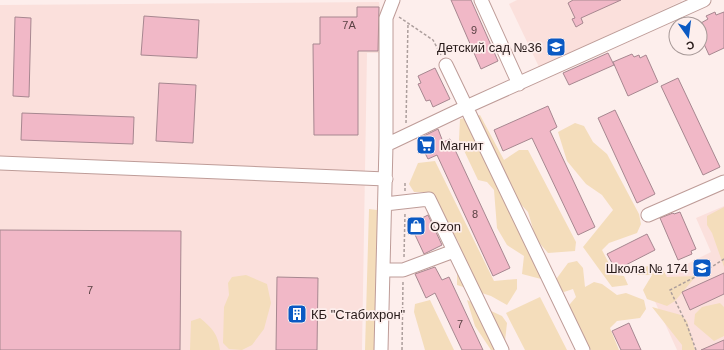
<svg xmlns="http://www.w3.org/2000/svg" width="724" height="350" font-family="Arial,sans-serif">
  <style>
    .built { fill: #fbe0dc }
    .green { fill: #f4ddbb }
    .building { fill: #f1b8c7; stroke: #a78790 }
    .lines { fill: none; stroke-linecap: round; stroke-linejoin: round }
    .minor-casing { stroke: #be9c98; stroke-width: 15 }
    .path { stroke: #ac9e9c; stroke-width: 1.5; stroke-dasharray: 3 2; stroke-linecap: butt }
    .minor { stroke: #fff; stroke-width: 13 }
    .labels { text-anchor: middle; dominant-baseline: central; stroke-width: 3.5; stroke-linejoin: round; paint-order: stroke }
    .number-label { font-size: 11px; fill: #5a4244 }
    .poi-label { font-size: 13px; fill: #271a19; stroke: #fdeeec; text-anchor: start }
  </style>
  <rect width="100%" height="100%" fill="#fdeeec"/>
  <path class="built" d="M517 0H681L682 1 539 67 509 4Z
    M379 2 381 13V53H367L362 350H0V5Z
    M724 206V350H677L647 284 711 252 696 218Z"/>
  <path class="green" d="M480 115 504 160 519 150H528L576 242 575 251 548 253 536 239 528 212 514 197 507 200 541 279 522 274 524 256 507 245 497 228 494 190 487 182 478 180 459 140 460 119Z
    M575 123 584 126 593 142 607 154 639 214 641 224 637 233 609 243 602 250 615 275 624 276 628 285 612 287 583 247 613 210 602 195 586 184 567 161 558 132Z
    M435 161 494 281 517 279V289L507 305 491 296 457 285V275L462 267 459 243 429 192H414L409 184 418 163Z
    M724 207V267L712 233 707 225V216Z
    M369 209 377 210 381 215 377 350H365Z
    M577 261 583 268 585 287 594 282 602 284 617 295 626 293 644 300 646 309 640 318 617 321 610 328 619 350H591L565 321 564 311 576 297 573 289 564 292 555 287 557 278 568 263Z
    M660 264 667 277 696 276 675 301 667 306 647 299 643 290 652 275H638L632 269Z
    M246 275 267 284 271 303 264 329 252 345 242 350 229 349 223 343 224 307 229 295 228 283 232 277Z
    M540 297 567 350H525L506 313Z
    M430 300 454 350H425L414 312 415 304Z
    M467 300 502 316 507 323 505 341 508 350H491L475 326Z
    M720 303 724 307V336L714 341 694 324 695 314 702 307Z
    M652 307 681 315 687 321 695 350H682V345Z
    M200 318C212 328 218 334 220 350H190L191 321Z"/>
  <path class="building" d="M451 0H471L498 61 481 69Z
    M573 0H621L581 18 583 23 576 27 572 19 575 18 568 3Z
    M357 7H379L378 51H358V135H314L313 44H320V17H357Z
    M715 12 716 15 724 12V48L709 55 700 35V28L703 27 701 23 708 19 706 16Z
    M144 16 199 20 197 58 141 55Z
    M15 17 31 18 29 97 13 96Z
    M608 53 614 65 569 85 563 73Z
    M632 54 634 57 639 55 640 58 646 55 658 82 628 96 613 62Z
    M435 68 450 99 433 107 430 100 426 101 418 84 421 83 418 76Z
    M678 78 720 167 703 175 661 86Z
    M159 83 196 85 193 143 156 141Z
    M548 106 557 127 550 131 595 227 578 235 532 138 503 151 494 130Z
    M615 110 655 194 637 203 598 118Z
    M22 113 134 117 133 144 21 140Z
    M438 129 443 142 450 139 510 268 493 276 437 155 428 159 418 139Z
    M680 212 696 249 691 251 692 254 678 260 660 218 673 213 674 214Z
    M428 215 442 245 424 254 410 224Z
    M0 230 181 231 180 350H0Z
    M647 234 655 250 616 270 607 254Z
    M435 267 442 280 449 277 483 350H462L435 293 426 298 415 274Z
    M724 273V294L690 310 682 292Z
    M277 277 318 278 317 350H276Z
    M629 323 641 350H621L612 331Z
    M724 340V350H701Z"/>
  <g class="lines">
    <defs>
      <path id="minor" d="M481 0 519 84
        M446 65 583 350
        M386 145 466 107 704 0
        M0 163 386 179
        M385 204 429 199 502 350
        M648 215 724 182
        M383 270H403L454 251
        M381 350 386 145V18L393 0"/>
    </defs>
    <use href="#minor" class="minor-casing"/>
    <path class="path" d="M399 17 433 40 441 55
      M406 123 408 23
      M405 191V183
      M404 257 405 213
      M402 350 403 281
      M696 350 687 325 670 290 699 275 724 259"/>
    <use href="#minor" class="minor"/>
  </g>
  <defs>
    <symbol id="school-square" viewBox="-11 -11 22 22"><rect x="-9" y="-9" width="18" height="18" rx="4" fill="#0b59c3" stroke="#fdeeec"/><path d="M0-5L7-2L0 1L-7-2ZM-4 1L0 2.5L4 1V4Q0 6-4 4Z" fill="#fff"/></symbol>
    <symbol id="supermarket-square" viewBox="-11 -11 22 22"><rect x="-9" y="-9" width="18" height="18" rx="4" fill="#0b59c3" stroke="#fdeeec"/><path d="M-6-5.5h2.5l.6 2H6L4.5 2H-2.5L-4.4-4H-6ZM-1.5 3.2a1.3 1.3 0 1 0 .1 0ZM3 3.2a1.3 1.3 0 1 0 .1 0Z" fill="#fff"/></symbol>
    <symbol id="shop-square" viewBox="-11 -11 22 22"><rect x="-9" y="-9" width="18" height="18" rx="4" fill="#0b59c3" stroke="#fdeeec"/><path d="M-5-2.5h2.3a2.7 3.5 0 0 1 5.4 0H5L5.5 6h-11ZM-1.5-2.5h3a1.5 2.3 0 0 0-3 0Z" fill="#fff"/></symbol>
    <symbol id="building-square" viewBox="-11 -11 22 22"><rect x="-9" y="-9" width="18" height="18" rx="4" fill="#0b59c3" stroke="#fdeeec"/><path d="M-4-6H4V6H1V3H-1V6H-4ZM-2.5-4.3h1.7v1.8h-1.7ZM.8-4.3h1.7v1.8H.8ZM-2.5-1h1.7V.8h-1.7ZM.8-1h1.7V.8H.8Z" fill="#fff"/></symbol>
  </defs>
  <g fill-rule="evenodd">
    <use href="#school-square" x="545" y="36" width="22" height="22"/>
    <use href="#supermarket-square" x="415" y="134" width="22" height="22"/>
    <use href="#shop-square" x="405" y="215" width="22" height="22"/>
    <use href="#school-square" x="691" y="257" width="22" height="22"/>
    <use href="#building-square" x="286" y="303" width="22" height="22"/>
  </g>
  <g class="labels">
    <g class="number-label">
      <text x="349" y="25">7А</text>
      <text x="474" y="30">9</text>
      <text x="475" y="214">8</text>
      <text x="90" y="290">7</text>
      <text x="460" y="324">7</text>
    </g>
    <g class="poi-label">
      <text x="542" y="47" text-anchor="end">Детский сад №36</text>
      <text x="440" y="145">Магнит</text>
      <text x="430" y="226">Ozon</text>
      <text x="688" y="268" text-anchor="end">Школа № 174</text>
      <text x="311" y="314">КБ "Стабихрон"</text>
    </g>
  </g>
  <g transform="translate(688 36) rotate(166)"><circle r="19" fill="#fdeeec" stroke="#a79998"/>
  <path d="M0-3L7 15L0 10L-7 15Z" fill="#0b59c3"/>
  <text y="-6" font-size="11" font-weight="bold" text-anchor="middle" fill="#271a19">С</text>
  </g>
</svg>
